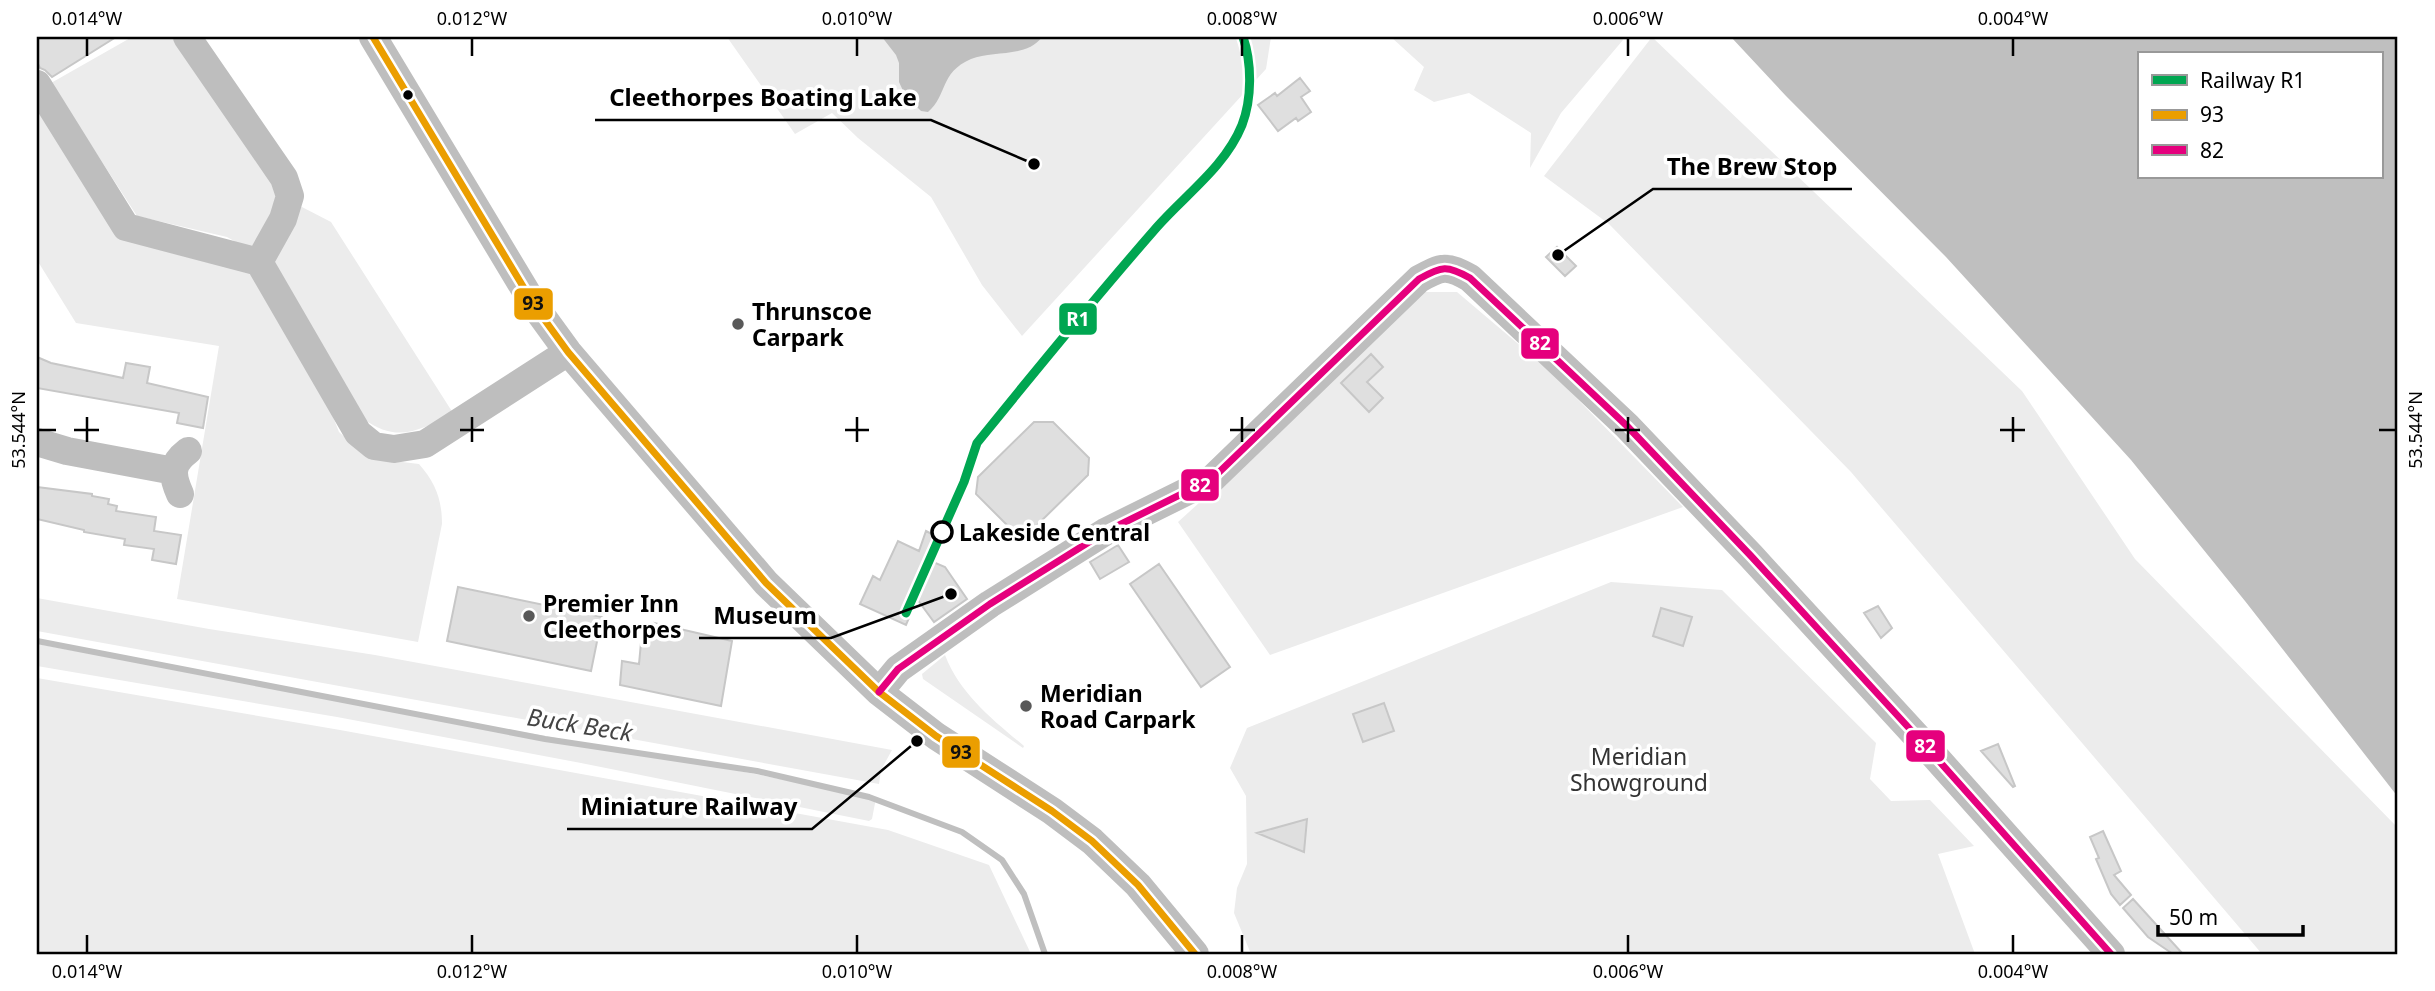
<svg xmlns="http://www.w3.org/2000/svg" width="2435" height="991" font-family="'Noto Sans',sans-serif">
  <style>
    .green { fill: #ececec }
    .water { fill: #bfbfbf; fill-rule: evenodd }
    .lines { fill: none; stroke-linecap: round; stroke-linejoin: round }
    .stream { stroke: #bfbfbf; stroke-width: 6 }
    .building { fill: #dfdfdf; stroke: #c7c7c7; stroke-width: 2 }
    .minor { stroke: #bebebe; stroke-width: 28 }
    .bus-1-casing { stroke: #fff; stroke-width: 12 }
    .bus-2-casing { stroke: #fff; stroke-width: 12 }
    .bus-1 { stroke: #eb9e00; stroke-width: 7 }
    .bus-2 { stroke: #e5007d; stroke-width: 7 }
    .rail-1-casing { stroke: #fff; stroke-width: 14 }
    .rail-1 { stroke: #00a651; stroke-width: 9 }
    .ticks { fill: none; stroke: #000; stroke-width: 2.5 }
    .bus-dot { fill: #000; stroke: #fff; stroke-width: 2.5 }
    .poi-dot { fill: #595959; stroke: #fff; stroke-width: 2.5 }
    .stop-dot { fill: #fff; stroke: #000; stroke-width: 3.5 }
    .labels { text-anchor: middle; dominant-baseline: central; stroke-width: 7; stroke-linejoin: round; paint-order: stroke }
    .poi-label { font-size: 23px; font-weight: bold; fill: #000; stroke: #fff; text-anchor: start }
    .stop-label { font-size: 23px; font-weight: bold; fill: #000; stroke: #fff; text-anchor: start }
    .park-label { font-size: 23px; fill: #333; stroke: #fff }
    .water-label { font-size: 24px; font-style: italic; fill: #444; stroke: #fff }
    .leader { fill: none; stroke: #000; stroke-width: 2.5 }
    .callout-dot { fill: #000; stroke: #fff; stroke-width: 2.5 }
    .callout-label { font-size: 24px; text-anchor: middle; font-weight: bold; fill: #000; stroke: #fff; stroke-width: 7; stroke-linejoin: round; paint-order: stroke }
    .line-badge { stroke: #fff; stroke-width: 2.5 }
    .badge-label { font-size: 19px; text-anchor: middle; font-weight: bold; fill: #fff }
    .pale-badge-label { font-size: 19px; text-anchor: middle; font-weight: bold; fill: #111 }
    .neatline { fill: none; stroke: #000; stroke-width: 2.5 }
    .ticks-label { font-size: 18px; text-anchor: middle; fill: #000 }
  </style>
  <rect width="100%" height="100%" fill="#fff"/>
  <path class="green" d="M132 37H181L279 182V204L250 250 227 237 137 216 51 83Z
    M727 37H1271L1266 69 1022 336 982 285 931 197 858 138 832 113 795 134Z
    M1391 37H1621L1623 40 1561 113 1530 168 1531 133 1469 93 1434 102 1414 90 1424 67Z
    M1652 37 2022 391 2135 559 2398 828V954H2262L1851 472 1609 224 1544 176Z
    M37 95 125 232 250 268 322 389 339 432 358 449 394 461 419 464C435 482 442 499 442 524L418 642 177 599 219 346 76 323 37 260Z
    M300 206 331 222 453 413C421 430 397 444 364 419L274 264 276 254Z
    M1422 292H1457L1550 371 1683 507 1270 655 1178 522 1331 383Z
    M1611 582 1722 590 1876 743 1870 779 1891 801 1930 800 1974 846 1938 854 1975 954H1251L1234 913 1237 888 1247 864 1246 796 1230 768 1247 728Z
    M37 598 209 629 375 655 892 750 881 770 879 784 37 631Z
    M37 644 755 774 876 798 872 819 869 821 581 763 337 717 37 666Z
    M945 655C960 694 993 720 1024 746L1023 748 923 679 922 674Z
    M37 678 340 730 888 830 989 865 1031 954H37Z"/>
  <path class="water" d="M882 37H1042C1027 58 993 50 971 59 939 73 948 95 928 112L921 111 905 95 899 82V63L896 55Z
    M1731 37H2398V797L2245 601 2131 460 1946 257 1786 96ZM2139 54H2381V177H2139Z"/>
  <g class="lines">
    <path class="stream" d="M37 641 545 739 757 771 869 797 962 832 1002 860 1024 894 1045 954"/>
  </g>
  <path class="building" d="M37 37H116L52 77 45 70 40 68 37 62Z
    M1300 78 1310 91 1301 97 1311 112 1298 121 1296 118 1278 131 1258 105 1275 93 1277 96Z
    M1557 247 1576 266 1565 276 1546 257Z
    M1371 354 1383 367 1367 382 1383 398 1369 412 1341 383Z
    M37 357 51 363 123 378 126 363 150 367 147 383 208 397 203 428 177 423 179 413 37 388Z
    M1034 422H1053L1089 458 1088 475 1031 531H1013L976 494 978 477Z
    M37 487 92 494V496L109 499 108 504 117 506 116 511 156 517 154 531 181 535 176 564 152 560 154 549 124 545 125 539 84 532V530L37 519Z
    M926 531 943 540 933 562 945 567 967 599 934 622 917 599 906 625 860 604 873 576 880 580 898 541 919 551Z
    M1118 545 1129 562 1100 579 1090 562Z
    M1159 564 1230 667 1201 687 1130 584Z
    M458 587 602 617 591 671 447 641Z
    M1878 606 1892 628 1881 638 1864 613Z
    M1661 608 1692 617 1683 646 1653 636Z
    M654 623 732 641 721 706 620 685 622 661 639 664 642 632H646L647 624 654 626Z
    M1384 703 1394 731 1363 742 1353 714Z
    M1998 744 2015 786 2013 787 1981 751Z
    M1307 819 1304 852 1257 833Z
    M2103 831 2121 871 2114 875 2131 895 2120 905 2111 894 2096 859 2099 858 2090 837Z
    M2133 899 2182 953 2181 954H2173L2148 937 2123 908Z"/>
  <g class="lines">
    <path class="minor" d="M187 37 284 178 290 196 283 219 259 262
      M373 37 536 308 568 352 766 583 879 692 936 736 1052 811 1092 841 1138 885 1195 954
      M37 84 126 227 259 262 358 433 374 446 394 449 425 444 568 352
      M37 442 67 451 174 471
      M180 494C171 474 171 464 188 451
      M879 692 898 669 990 604 1105 532 1212 479 1419 279C1442 266 1447 265 1470 278L1627 426 1751 556 1931 752 2111 954"/>
    <defs>
      <path id="bus-1" d="M373 37 536 308 568 352 766 583 879 692 936 736 1052 811 1092 841 1138 885 1195 954"/>
      <path id="bus-2" d="M879 692 898 669 990 604 1105 532 1212 479 1419 279C1442 266 1447 265 1470 278L1627 426 1751 556 1931 752 2111 954"/>
    </defs>
    <use href="#bus-1" class="bus-1-casing"/>
    <use href="#bus-2" class="bus-2-casing"/>
    <use href="#bus-1" class="bus-1"/>
    <use href="#bus-2" class="bus-2"/>
    <defs>
      <path id="rail-1" d="M906 613 964 482 977 443C1036 370 1095 298 1157 227 1185 195 1225 167 1242 125 1252 99 1252 63 1243 37"/>
    </defs>
    <use href="#rail-1" class="rail-1-casing"/>
    <use href="#rail-1" class="rail-1"/>
  </g>
  <path class="ticks" d="M87 38V56M472 38V56M857 38V56M1242 38V56M1628 38V56M2013 38V56M87 417V442M472 417V442M857 417V442M1242 417V442M1628 417V442M2013 417V442M38 430H56M74 430H99M460 430H484M845 430H869M1230 430H1255M1615 430H1640M2000 430H2025M2379 430H2396M87 935V953M472 935V953M857 935V953M1242 935V953M1628 935V953M2013 935V953"/>
  <circle class="bus-dot" cx="408" cy="95" r="6"/>
  <g class="poi-dot">
    <circle cx="738" cy="324" r="7"/>
    <circle cx="529" cy="616" r="7"/>
    <circle cx="1026" cy="706" r="7"/>
  </g>
  <circle class="stop-dot" cx="942" cy="532" r="10"/>
  <g class="labels">
    <g class="poi-label">
      <text x="752" y="311">Thrunscoe<tspan x="752" dy="26">Carpark</tspan></text>
      <text x="543" y="603">Premier Inn<tspan x="543" dy="26">Cleethorpes</tspan></text>
      <text x="1040" y="693">Meridian<tspan x="1040" dy="26">Road Carpark</tspan></text>
    </g>
    <g class="stop-label">
      <text x="959" y="532">Lakeside Central</text>
    </g>
    <g class="park-label">
      <text x="1639" y="756">Meridian<tspan x="1639" dy="26">Showground</tspan></text>
    </g>
    <g class="water-label">
      <text transform="translate(580 724) rotate(9)">Buck Beck</text>
    </g>
  </g>
  <path class="leader" d="M1034 164L931 120H595M1558 255L1653 189H1852M951 594L831 638H699M917 741L812 829H567"/>
  <g class="callout-dot">
    <circle cx="1034" cy="164" r="7"/>
    <circle cx="1558" cy="255" r="7"/>
    <circle cx="951" cy="594" r="7"/>
    <circle cx="917" cy="741" r="7"/>
  </g>
  <g class="callout-label">
    <text x="763" y="106">Cleethorpes Boating Lake</text>
    <text x="1752" y="175">The Brew Stop</text>
    <text x="765" y="624">Museum</text>
    <text x="689" y="815">Miniature Railway</text>
  </g>
  <g class="line-badge">
    <rect x="513" y="287" width="41" height="34" rx="7" fill="#eb9e00"/>
    <rect x="1058" y="302" width="40" height="34" rx="7" fill="#00a651"/>
    <rect x="1520" y="327" width="40" height="33" rx="7" fill="#e5007d"/>
    <rect x="1180" y="468" width="40" height="34" rx="7" fill="#e5007d"/>
    <rect x="1905" y="729" width="41" height="34" rx="7" fill="#e5007d"/>
    <rect x="941" y="735" width="40" height="34" rx="7" fill="#eb9e00"/>
  </g>
  <g class="badge-label">
    <text x="1078" y="326">R1</text>
    <text x="1540" y="350">82</text>
    <text x="1200" y="492">82</text>
    <text x="1925" y="753">82</text>
  </g>
  <g class="pale-badge-label">
    <text x="533" y="310">93</text>
    <text x="961" y="759">93</text>
  </g>
  <rect width="2435" height="991" fill="none" stroke="#ffffff" stroke-width="77"/>
  <rect x="2138" y="52" width="245" height="126" fill="#ffffff" stroke="#999999" stroke-width="2"/>
  <rect x="2152" y="75" width="35" height="10" fill="#00a651" stroke="#999999" stroke-width="2"/>
  <text x="2200" y="88" font-size="21" fill="#000000">Railway R1</text>
  <rect x="2152" y="110" width="35" height="10" fill="#eb9e00" stroke="#999999" stroke-width="2"/>
  <text x="2200" y="122" font-size="21" fill="#000000">93</text>
  <rect x="2152" y="145" width="35" height="10" fill="#e5007d" stroke="#999999" stroke-width="2"/>
  <text x="2200" y="158" font-size="21" fill="#000000">82</text>
  <path d="M2158 925v10h145v-10" fill="none" stroke="#000000" stroke-width="3.5"/>
  <text x="2169" y="925" font-size="21" fill="#000000" stroke="#ffffff" stroke-width="5" paint-order="stroke">50 m</text>
  <rect x="38" y="38" width="2358" height="915" class="neatline"/>
  <g class="ticks-label">
    <text x="87" y="25">0.014°W</text>
    <text x="472" y="25">0.012°W</text>
    <text x="857" y="25">0.010°W</text>
    <text x="1242" y="25">0.008°W</text>
    <text x="1628" y="25">0.006°W</text>
    <text x="2013" y="25">0.004°W</text>
    <text transform="translate(19 430) rotate(-90)" y="6">53.544°N</text>
    <text transform="translate(2416 430) rotate(-90)" y="6">53.544°N</text>
    <text x="87" y="978">0.014°W</text>
    <text x="472" y="978">0.012°W</text>
    <text x="857" y="978">0.010°W</text>
    <text x="1242" y="978">0.008°W</text>
    <text x="1628" y="978">0.006°W</text>
    <text x="2013" y="978">0.004°W</text>
  </g>
</svg>
